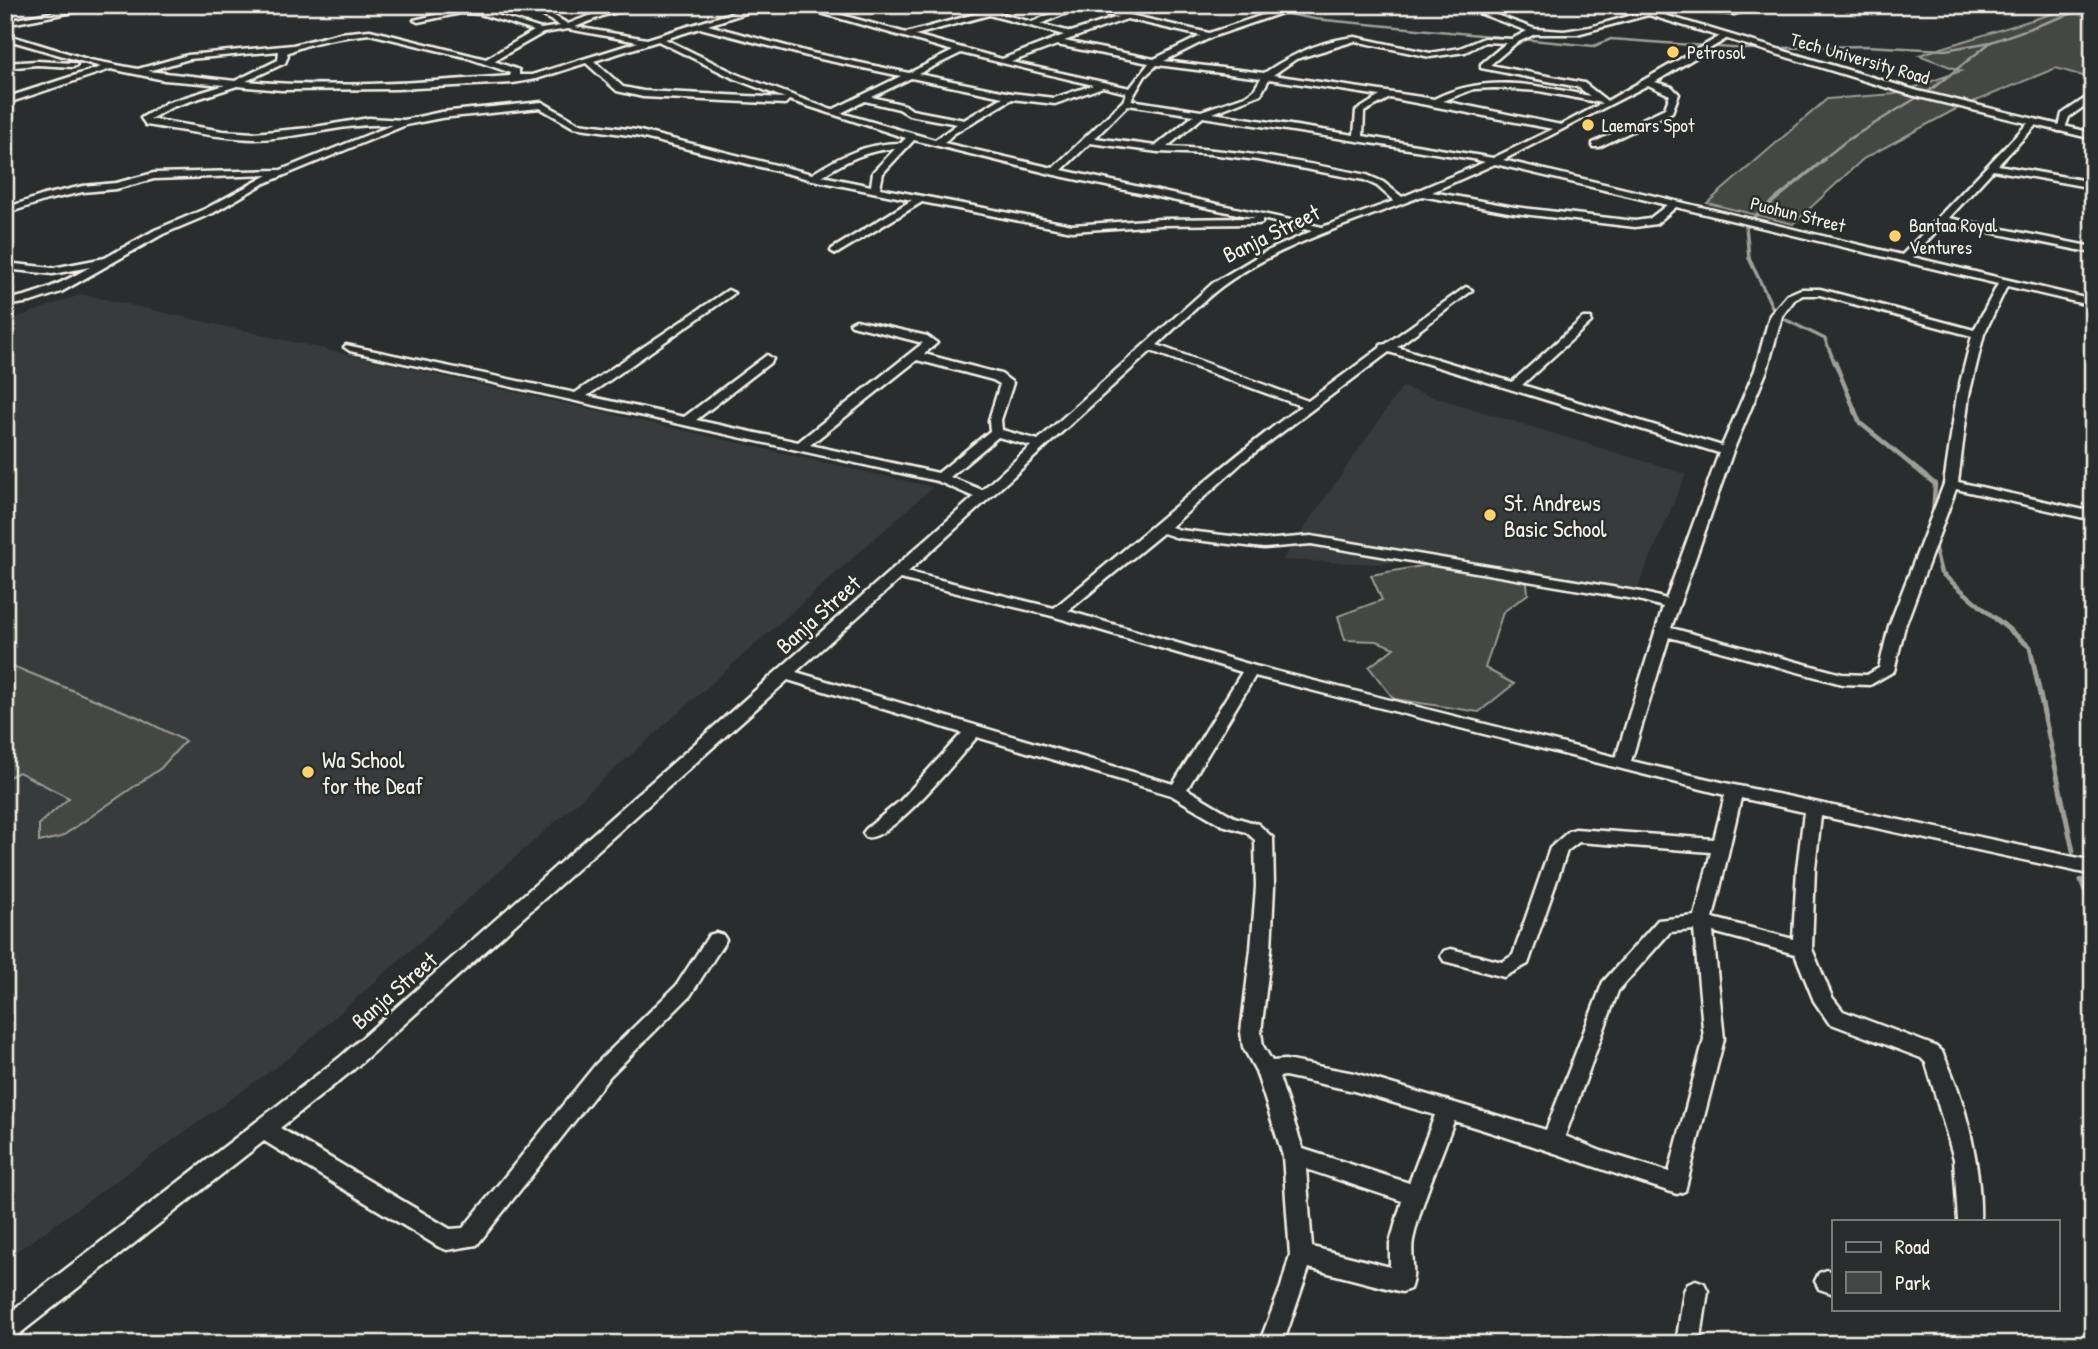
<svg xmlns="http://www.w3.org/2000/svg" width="2098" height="1349" font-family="'Patrick Hand',sans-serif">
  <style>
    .built { fill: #373a3a }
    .green { fill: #444645; stroke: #9c9c96; stroke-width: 2 }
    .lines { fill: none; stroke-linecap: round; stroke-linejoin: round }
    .stream-far3 { stroke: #9f9f9a; stroke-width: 2.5 }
    .stream-far2 { stroke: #9f9f9a; stroke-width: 3.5 }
    .stream-far1 { stroke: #9f9f9a; stroke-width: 4.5 }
    .stream { stroke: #9f9f9a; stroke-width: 5 }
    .minor-casing { stroke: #f4f1e8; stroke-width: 5 }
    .tertiary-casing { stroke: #f4f1e8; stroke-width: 5 }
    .minor { fill: #2a2d2e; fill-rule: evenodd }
    .tertiary { fill: #2a2d2e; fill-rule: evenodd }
    .poi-dot { fill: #ffd166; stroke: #2a2d2e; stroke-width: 2.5 }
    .labels { text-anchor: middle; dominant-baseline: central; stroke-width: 5; stroke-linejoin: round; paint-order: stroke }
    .far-poi-label { font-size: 19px; fill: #f4f1e8; stroke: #2a2d2e; text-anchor: start }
    .far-street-label { font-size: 19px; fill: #f4f1e8; stroke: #2a2d2e }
    .street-label { font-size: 23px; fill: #f4f1e8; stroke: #2a2d2e }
    .poi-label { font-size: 23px; fill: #f4f1e8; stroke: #2a2d2e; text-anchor: start }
  </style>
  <rect width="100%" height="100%" fill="#2a2d2e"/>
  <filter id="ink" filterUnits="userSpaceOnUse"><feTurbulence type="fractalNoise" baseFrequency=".0143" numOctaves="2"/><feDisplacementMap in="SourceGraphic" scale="14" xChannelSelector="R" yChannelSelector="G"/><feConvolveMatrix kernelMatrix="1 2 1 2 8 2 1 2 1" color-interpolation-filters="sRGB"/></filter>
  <g filter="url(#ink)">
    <path class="built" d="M82 294 933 487 290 1057 16 1252 5 1244V322Z
      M1402 387 1686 474 1634 596 1458 557 1377 564 1282 560Z"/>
    <path class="green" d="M2080 5H2093V79L2056 68 1954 110 1863 159 1793 224 1707 203 1827 99 1895 94 1961 71 1919 55Z
      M1427 565 1496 572 1527 583 1528 594 1503 612 1485 668 1514 684 1479 712 1394 699 1369 667 1394 648 1377 641 1345 640 1338 616 1382 600 1371 575Z
      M5 663 138 717 185 741 161 768 61 837 39 842V824L69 798 19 772 5 779Z"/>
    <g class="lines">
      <path class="stream-far3" d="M1240 5 1315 19 1594 46 1611 39 1745 49 1865 46 1945 50 1991 42
        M1928 92 1991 42 2093 6
        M1821 161 1846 141 1918 97"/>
      <path class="stream-far2" d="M1754 217 1824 160
        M1746 226 1749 258 1776 315 1825 339 1835 364"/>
      <path class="stream-far1" d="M1835 362 1860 423 1935 484 1933 517
        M1933 541 1941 573 1997 620"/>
      <path class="stream" d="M1995 618 2030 647 2073 851
        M2081 880 2093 912"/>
      <defs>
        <path id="minor" d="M92 5H110L5 25V21Z
          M526 5H536L568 24C595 13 620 5 650 5L605 15 575 27 647 39 757 5H770L708 25 812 53 909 73 953 51 793 5H806L906 33 1008 5H1022L997 13 1032 22 1071 5H1086L1209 33 1293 5H1305L1212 37 1164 61 1264 73C1291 55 1322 40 1355 37L1430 53 1460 48 1484 38 1512 39 1527 31 1457 5H1469L1535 29 1564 31 1590 27 1647 11 1681 7 1734 10 1749 5H1762L1734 14 1681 11 1648 15 1577 34H1535L1516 43 1490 65 1584 83 1607 101 1724 34 1731 36 1655 82 1672 87 1679 94 1672 112 1599 147H1593V143L1665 108 1670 95 1648 85 1503 160 1902 255 2031 120H2037V124L1998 165 2093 182V188L1993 170 1949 218 2093 247V253L1944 223 1912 257 2093 300V306L2007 286 1984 334 1969 395 1958 482 2093 512V520L1956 489 1905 626 1894 671 1870 685 1842 684 1669 637 1631 761 1734 785 2093 861V875L1821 816 1815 868 1812 949 1832 997 1843 1011 1935 1046 1942 1052C1966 1099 1982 1169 1980 1221H1958L1954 1159 1926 1063 1921 1058 1829 1023 1814 1001 1795 954 1713 932 1724 1039 1685 1191 1677 1194C1602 1170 1529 1143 1454 1121 1440 1160 1422 1199 1413 1240 1410 1256 1417 1273 1410 1289L1402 1292 1309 1268 1283 1344H1259L1281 1287 1290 1255 1283 1156 1256 1071 1243 1047 1241 1032 1251 949 1256 887 1255 840 1246 832 1222 825 1171 795 977 737C960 756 889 844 866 837L863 833 866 829 901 800 962 733 788 680 353 1070 280 1128 450 1229 463 1228 596 1064 676 986 709 935 716 933 723 935 726 940 690 996 610 1076 477 1245 447 1250 439 1247 264 1141 13 1339 5 1342V1316L339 1058 974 497 937 481 350 351 344 347 346 345 575 393 728 290 734 293 732 295 587 396 684 417 767 355 773 359 771 362 696 420 798 442 923 343 852 325 850 323 856 320 927 336 937 343 924 354 1001 374 1013 383 1001 420 1002 430 1038 440 1213 283 1263 253 1312 231 1262 219V223L1258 224 1161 225 1072 231 922 202 836 254 831 251 832 249 912 200 813 180 636 136 573 127 540 108 441 118 406 125 263 184 213 213 163 234 61 292 31 302 5 306V300C37 295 62 283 90 267L53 274 5 269V263L53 268 105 258 155 230 205 209 268 175 154 179 116 189 83 192 47 200 5 214V208L44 195 83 186 116 183 154 173 281 170 392 125C345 122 300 139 253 139 217 138 181 130 146 125L141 118 166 103 225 85 164 80 111 69 5 104V98L101 67 5 39V34L90 60 138 69 188 55 293 45 340 33 370 30 486 59 534 31 480 14 461 13 418 22 414 20 461 9 481 10 541 29 560 26ZM1079 8 1118 17 1071 32 1040 24ZM989 15 1064 35 1002 59 915 35ZM1127 19 1201 36 1154 59 1064 41ZM700 28 811 57 901 76 832 110 741 76 665 39ZM568 29 638 42 532 75H519V70L494 61 543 33ZM370 34 465 57 511 73 510 76C423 82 334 89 246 81L285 63 288 56 287 53C312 41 342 37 370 34ZM658 41 735 79 785 98 643 91 623 87 594 61ZM1355 41 1430 57 1465 52 1485 42 1506 43 1481 64V68L1578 87 1590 96C1537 85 1484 73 1434 99L1273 75 1296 59ZM1057 45 1149 63 1130 88 1011 62ZM279 51 278 60 235 81 148 71 189 59ZM961 53 1093 85 1054 98 1011 93 918 74ZM586 63 617 91 643 97 785 104 789 100 906 138 901 143C867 143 840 156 812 174L636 130 578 123 542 102 441 112 404 120 369 118 309 128 254 133 223 131 150 119 172 107 237 86 281 90 396 89 513 83 536 79ZM1157 65 1261 78 1254 90 1245 96 1201 111 1131 100 1145 76ZM911 78 1003 97 964 120 912 110 905 105 872 97ZM1269 79 1380 96 1356 111 1354 135 1213 113 1261 94ZM1103 87 1127 93 1123 101 1053 168 944 143 953 134 1012 99 1055 104ZM1495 88 1539 91 1602 103 1561 125 1443 101 1474 89ZM1390 98 1553 129 1493 158 1363 136 1364 112ZM865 101 899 109 909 115 957 124 935 140 841 113ZM1128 105 1194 115 1156 146 1095 138ZM1203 117 1473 159 1485 162 1402 197 1383 182 1367 175C1300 162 1235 149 1167 147ZM914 140 1055 175 1256 218 1161 219 1072 225 880 188 883 173ZM1090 143 1158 152 1210 154 1257 160 1364 180 1377 186 1394 201 1322 227 1062 170ZM895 149 873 172 871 186 822 176C844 162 868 149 895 149ZM1495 164 1667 205 1649 219 1635 221 1514 207 1432 192ZM1422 196 1514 213 1635 227 1656 224 1676 207 1998 284 1974 330 1820 289H1801L1787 295 1770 315 1755 370 1722 446 1522 385 1591 322V318H1583L1512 382 1397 347 1470 292 1472 290 1466 287 1386 344 1381 345 1380 348 1308 401 1157 345C1178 326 1199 304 1221 287 1280 243 1355 223 1422 196ZM1803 295H1820L1972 336 1957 395 1944 484 1889 626 1879 668 1867 675 1842 674 1671 628 1733 451 1767 370 1782 316 1795 299ZM1151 351 1301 406C1215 469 1137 541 1054 608L908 572ZM1389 352 1719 453 1666 599 1641 592 1311 536 1264 540 1180 530 1171 527 1245 460ZM917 360 993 380 1000 384 989 420 990 431 938 473 810 445ZM998 437 1031 446 982 490 950 477ZM1163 533 1178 538 1264 548 1311 544 1639 600 1663 607 1616 757 1255 666 1068 611ZM900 579 1052 616 1242 672 1173 784 796 672ZM1255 676 1725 795 1714 839 1575 829 1569 831 1550 848 1513 955 1502 962 1451 949 1444 951 1441 956 1444 961 1504 977 1528 964 1567 851 1579 842 1711 852 1695 916 1658 920 1603 982 1546 1130 1354 1073 1285 1060 1272 1061 1263 1046 1261 1032 1271 949 1274 887 1273 838 1258 824 1234 817 1187 789ZM1741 798 1804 812 1797 868 1793 939 1713 918ZM1694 930 1704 1039 1669 1172 1601 1151 1565 1136 1618 991 1670 932ZM1285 1076 1354 1091 1435 1115 1409 1183 1303 1149 1279 1077ZM1306 1169 1402 1201 1390 1243V1267L1312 1247Z
          M37 61 73 63 77 65 73 67 37 65 5 68V63Z
          M2093 93V100L2069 117 2064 131H2058L2062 114Z
          M1827 1270 1834 1272V1294L1819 1289 1815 1281 1819 1273Z
          M1696 1280 1704 1283 1708 1291 1700 1344H1676L1684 1291 1688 1283Z"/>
        <path id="tertiary" d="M1616 5H1631L1918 91 2093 133V139L1911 95Z"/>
      </defs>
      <use href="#minor" class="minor-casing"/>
      <use href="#tertiary" class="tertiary-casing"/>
      <use href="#minor" class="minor"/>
      <use href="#tertiary" class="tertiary"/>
    </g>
  </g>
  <g class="poi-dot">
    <circle cx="1673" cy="52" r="7"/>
    <circle cx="1588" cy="125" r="7"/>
    <circle cx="1895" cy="236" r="7"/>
    <circle cx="1490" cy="515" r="7"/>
    <circle cx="308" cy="772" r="7"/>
  </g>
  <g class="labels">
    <g class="far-poi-label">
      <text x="1687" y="52">Petrosol</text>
      <text x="1602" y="125">Laemars Spot</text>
      <text x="1909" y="225">Bantaa Royal<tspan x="1909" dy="22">Ventures</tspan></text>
    </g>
    <g class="far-street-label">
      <text transform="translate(1860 58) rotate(16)">Tech University Road</text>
      <text transform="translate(1798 214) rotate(14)">Puohun Street</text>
    </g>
    <g class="street-label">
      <text transform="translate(1271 233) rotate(-26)">Banja Street</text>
      <text transform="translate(818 614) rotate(-42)">Banja Street</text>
      <text transform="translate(394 990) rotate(-41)">Banja Street</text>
    </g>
    <g class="poi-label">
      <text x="1504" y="502">St. Andrews<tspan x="1504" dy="26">Basic School</tspan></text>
      <text x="322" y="759">Wa School<tspan x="322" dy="26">for the Deaf</tspan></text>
    </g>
  </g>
  <rect width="2098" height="1349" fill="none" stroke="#2a2d2e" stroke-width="28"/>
  <rect x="14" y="14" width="2070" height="1321" fill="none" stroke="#f4f1e8" stroke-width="2.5" filter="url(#ink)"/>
  <rect x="1832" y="1220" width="228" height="91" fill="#2a2d2e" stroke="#7b7b78" stroke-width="2"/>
  <rect x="1846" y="1242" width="35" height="10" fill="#2a2d2e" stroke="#7b7b78" stroke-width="2"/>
  <text x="1895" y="1254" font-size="21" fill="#f4f1e8">Road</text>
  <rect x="1846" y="1272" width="35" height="21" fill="#444645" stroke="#7b7b78" stroke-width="2"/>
  <text x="1895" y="1290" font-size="21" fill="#f4f1e8">Park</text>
</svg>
